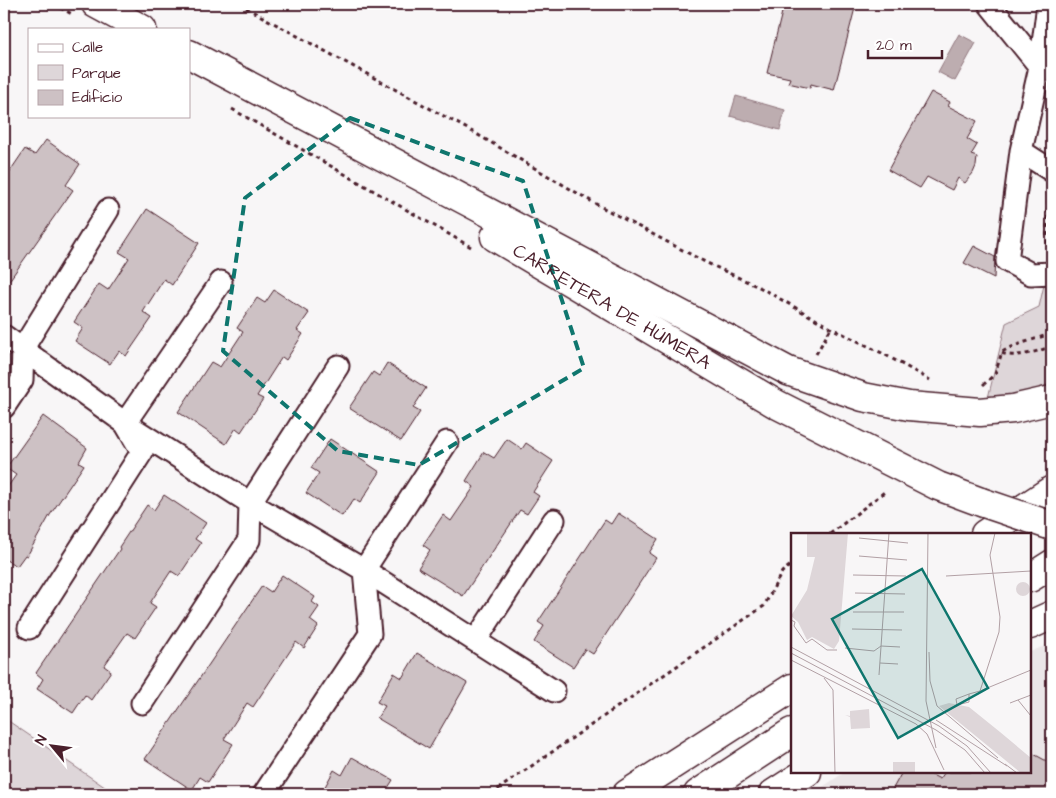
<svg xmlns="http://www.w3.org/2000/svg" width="1056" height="798" font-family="'Architects Daughter',sans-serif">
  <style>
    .built { fill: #ebe6e8 }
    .green { fill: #ded6d9; stroke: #947a82 }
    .water { fill: #bdadb0; stroke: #8f747b }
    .building { fill: #cdc1c4; stroke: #4a1f2b }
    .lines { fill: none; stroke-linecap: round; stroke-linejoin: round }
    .minor-casing { stroke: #4a1f2b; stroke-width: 25 }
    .secondary-casing { stroke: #4a1f2b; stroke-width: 31 }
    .trunk-casing { stroke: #4a1f2b; stroke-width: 31 }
    .path { stroke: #4a1f2b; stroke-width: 3; stroke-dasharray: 4 4; stroke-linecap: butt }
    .minor { stroke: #fff; stroke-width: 21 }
    .secondary { stroke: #fff; stroke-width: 28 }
    .trunk { stroke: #fff; stroke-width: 28 }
    .secondary-bridge-casing { stroke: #4a1f2b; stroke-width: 31; stroke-linecap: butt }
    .secondary-bridge { stroke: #fff; stroke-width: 28 }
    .marked { fill: none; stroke: #0f766e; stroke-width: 4; stroke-dasharray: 10 6; stroke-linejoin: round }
    .labels { text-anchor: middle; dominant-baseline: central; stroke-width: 4; stroke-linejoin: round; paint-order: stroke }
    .street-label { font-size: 19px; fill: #4a1f2b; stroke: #fff }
    .inset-road { fill: none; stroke: #b2a0a5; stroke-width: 1 }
    .view { fill: #0f766e; fill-opacity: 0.15; stroke: #0f766e; stroke-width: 2.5 }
    .inset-edge { fill: none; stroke: #4a1f2b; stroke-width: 2.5 }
  </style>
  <rect width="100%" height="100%" fill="#f8f6f7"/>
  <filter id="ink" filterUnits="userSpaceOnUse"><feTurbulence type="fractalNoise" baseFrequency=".02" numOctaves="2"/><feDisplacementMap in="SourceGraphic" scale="10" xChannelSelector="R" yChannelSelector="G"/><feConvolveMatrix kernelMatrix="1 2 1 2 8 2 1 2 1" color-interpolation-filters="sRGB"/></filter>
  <g filter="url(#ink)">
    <path class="built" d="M1052 643V794H812L845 772H1030V652Z"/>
    <path class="green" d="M1052 280V383L1000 403 988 398 1006 323 1039 307 1044 285Z
      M4 718 115 794H4Z"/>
    <path class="water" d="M959 34 976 43 955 81 938 72Z
      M736 96 785 110 780 130 730 116Z"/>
    <path class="building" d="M784 4H856L834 90 811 84 810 88 788 83 790 78 767 73Z
      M931 92 950 102 948 106 977 121 967 139 977 145 971 155 977 157 976 166 973 173 965 183 958 178 952 190 927 177 920 188 888 170Z
      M46 140 80 164 66 185 73 190 4 288V180L25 149 35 155Z
      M147 209 199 243 172 285 164 279 143 312 152 318 126 356 119 351 110 364 75 341 83 328 74 322 99 284 108 290 129 258 119 252Z
      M974 246 995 257 994 278 964 263Z
      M274 290 309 313 297 330 303 334 286 360 282 357 257 396 263 399 241 432 236 428 226 444 178 412 211 362 220 367 243 332 237 328 257 298 265 303Z
      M387 363 426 388 413 408 420 412 401 441 349 408 373 372 379 376Z
      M43 416 87 448 79 462 84 465 50 515 27 556 25 555 17 566 4 559V492L16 475 6 468Z
      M330 439 380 472 360 503 354 499 342 516 306 493 319 473 311 468Z
      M507 439 522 449 526 443 553 461 533 492 539 496 527 514 520 510 463 596 418 568 430 550 423 545 443 515 451 521 474 487 466 481 484 452 494 458Z
      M164 495 206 523 195 539 201 543 179 576 171 571 150 603 156 607 135 638 127 633 104 666 111 671 91 700 85 695 73 713 37 689 43 679 36 673 120 549 119 547 147 505 154 510Z
      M618 513 658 539 649 553 656 558 593 654 585 649 573 667 534 642 544 626 538 622 605 520 611 524Z
      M282 575 315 597 312 602 319 607 310 620 318 626 304 648 296 642 253 707 247 703 224 739 233 744 208 782 200 777 192 790 145 759 262 586 271 592Z
      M417 653 467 683 429 749 377 718 385 706 377 702 394 673 402 678Z
      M1030 752 1052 764V794H890L902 772H926L940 779 945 772H1030Z
      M352 757 393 780 384 794H321L334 770 342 775Z"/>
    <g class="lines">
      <defs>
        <path id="minor" d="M989 4 1040 67
          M1048 4 1040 67 1021 151 1007 261 1031 274 1052 273
          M1021 151 1052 171
          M4 336 125 423 250 503 364 570 554 691
          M4 407 22 380 23 348 108 210
          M29 628 142 452 125 423 221 282
          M476 640 554 520
          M142 703 249 540 250 503 338 366
          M264 794 370 634 364 570 447 442"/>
        <g id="secondary">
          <path d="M96 4 142 29"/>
          <path d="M189 54 788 371 863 397 909 406 980 412 1013 409 1052 400"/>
          <path id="s1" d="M495 237 776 404 938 486 981 502"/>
        </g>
        <path id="trunk" d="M985 534 1052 490
          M1030 578 1052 564
          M1030 625 1052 615
          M627 794 792 688
          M698 794 792 732
          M773 794 807 772"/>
      </defs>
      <use href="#minor" class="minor-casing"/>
      <use href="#secondary" class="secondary-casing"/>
      <use href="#trunk" class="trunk-casing"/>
      <path class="path" d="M53 4 72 14
        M239 4 473 132 596 204 705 262 761 288 831 328 882 353 930 380
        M232 109 471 247
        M1048 192 1047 239 1049 251
        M1002 353C1016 359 1039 351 1052 346
        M816 354 831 328
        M983 385 995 374 1002 352C1017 343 1035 340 1052 333
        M830 534 887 490
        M491 794 764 606 782 572 792 564"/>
      <use href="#minor" class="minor"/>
      <use href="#secondary" class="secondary"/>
      <use href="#trunk" class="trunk"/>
      <defs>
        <path id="secondary-bridge" d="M981 502 1052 526"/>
      </defs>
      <use href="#secondary-bridge" class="secondary-bridge-casing"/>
      <use href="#secondary-bridge" class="secondary-bridge"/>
    </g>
  </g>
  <path class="marked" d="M350 118 523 181 584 368 419 465 338 451 223 351 245 198Z"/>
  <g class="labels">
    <g class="street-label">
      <text stroke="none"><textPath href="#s1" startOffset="136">CARRETERA DE HÚMERA</textPath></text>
    </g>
  </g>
  <g transform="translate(791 533)">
    <rect width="240" height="240" fill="#f8f6f7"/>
    <path d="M16 0H57L48 108 43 116 21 104 16 107 7 89 0 83 16 57 23 28 24 24H16ZM225 56a7 7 0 1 1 14 0a7 7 0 1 1-14 0ZM158 170 178 174 209 199 240 225V240H230L148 173ZM78 176 79 195 60 196 59 184 54 182 59 183V178ZM102 229H124V240H102Z" fill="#ded6d9"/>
    <path class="inset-road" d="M137 0 135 168 145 215M68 5 117 10M68 23 116 27M62 42 115 43M155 43 240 38M64 60 114 61M62 79H113M0 87 4 89 3 93 15 110 21 106 36 117H46M61 96 111 97M0 114 148 193 176 213 200 240M54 115 83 118 90 113 109 114M138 119 139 148 146 173 207 225M0 120 145 197 174 217 194 240M0 127 125 191 136 201 153 237M89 130 107 131M88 142 98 0M33 145 42 157 44 240M189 158 208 99 209 84 199 22 204 0M178 161V169L166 172 165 166 178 161 189 158 240 137M227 167 240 183M219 170 240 162M145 187 216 233M214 231 226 240"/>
    <path class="view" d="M131 36 197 155 107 205 41 86Z"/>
    <rect width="240" height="240" class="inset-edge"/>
  </g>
  <rect width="1056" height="798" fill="none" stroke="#fff" stroke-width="20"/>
  <rect x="10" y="10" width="1036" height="778" fill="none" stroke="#4a1f2b" stroke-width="2" filter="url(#ink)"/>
  <rect x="28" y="28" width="162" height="90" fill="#ffffff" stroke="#b7a5aa"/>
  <rect x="38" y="44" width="25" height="8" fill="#ffffff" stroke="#b7a5aa"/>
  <text x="72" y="52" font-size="15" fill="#4a1f2b">Calle</text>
  <rect x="38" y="65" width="25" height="15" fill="#ded6d9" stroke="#b7a5aa"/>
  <text x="72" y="78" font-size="15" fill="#4a1f2b">Parque</text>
  <rect x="38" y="90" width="25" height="15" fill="#cdc1c4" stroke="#b7a5aa"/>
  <text x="72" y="102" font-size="15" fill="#4a1f2b">Edificio</text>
  <g transform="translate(52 746) rotate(299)" stroke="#ffffff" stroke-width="4" paint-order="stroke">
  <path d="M0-4L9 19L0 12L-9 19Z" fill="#4a1f2b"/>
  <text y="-8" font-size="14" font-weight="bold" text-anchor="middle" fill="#4a1f2b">N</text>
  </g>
  <path d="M868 50v8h74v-8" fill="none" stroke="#4a1f2b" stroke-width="2.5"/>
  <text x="876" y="50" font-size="15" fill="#4a1f2b" stroke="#ffffff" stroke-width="4" paint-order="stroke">20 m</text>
</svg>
